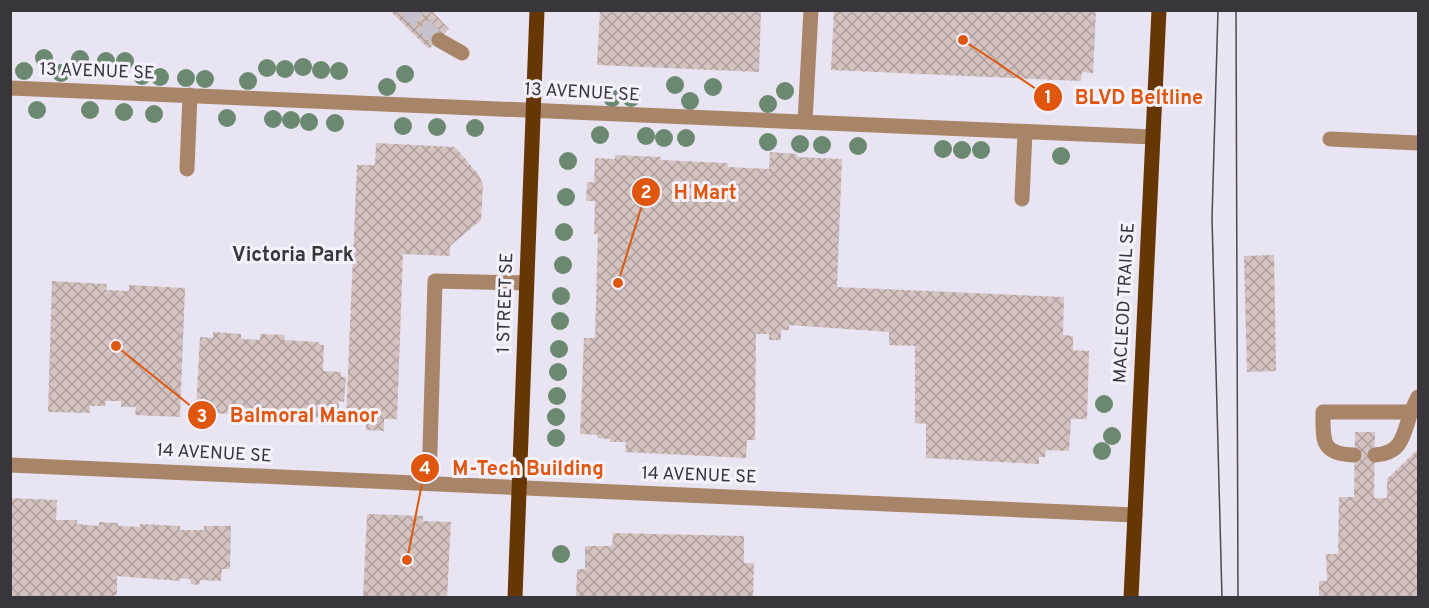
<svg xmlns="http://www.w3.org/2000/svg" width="1429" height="608" font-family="Overpass,sans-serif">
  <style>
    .building { fill: url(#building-cross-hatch) }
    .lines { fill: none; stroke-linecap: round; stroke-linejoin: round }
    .minor-tunnel { stroke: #c6c1cd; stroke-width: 15; stroke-dasharray: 15 8; stroke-linecap: butt }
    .minor { stroke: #a88469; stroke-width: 15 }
    .major { stroke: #663605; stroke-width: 15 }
    .tram { stroke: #4b484e; stroke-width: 1.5 }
    .tree { fill: #6b8870 }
    .labels { text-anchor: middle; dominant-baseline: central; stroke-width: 6; stroke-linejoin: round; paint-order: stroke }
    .street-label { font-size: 18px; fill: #38363b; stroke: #f6f2fd }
    .neighbourhood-label { font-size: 20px; font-weight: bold; fill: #38363b; stroke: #f6f2fd }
    .leader { fill: none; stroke: #df570e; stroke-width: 2 }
    .callout-dot { fill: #df570e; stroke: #f6f2fd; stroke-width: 2 }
    .mark-label { font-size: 18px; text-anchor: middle; font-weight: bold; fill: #fff }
    .callout-label { font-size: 20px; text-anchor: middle; font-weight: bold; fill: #df570e; stroke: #f6f2fd; stroke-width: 6; stroke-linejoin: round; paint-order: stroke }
  </style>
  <defs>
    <pattern id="building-cross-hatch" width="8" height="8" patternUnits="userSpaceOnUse" patternTransform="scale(1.5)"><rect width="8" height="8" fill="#d5c3c1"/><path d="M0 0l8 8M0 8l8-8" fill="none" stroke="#ae9f9e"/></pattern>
  </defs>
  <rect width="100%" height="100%" fill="#e9e4f2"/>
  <path class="building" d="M389 10H431L449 29 429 49Z
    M600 10H761L759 72 597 65Z
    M834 10H1096L1093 73 1082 72 1081 81 831 70Z
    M376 143 455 147 479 175 483 185 481 220 450 246V256L403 254 397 419H384V431L366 430V418L346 417 357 165H375Z
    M770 152 797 154V157L842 159 837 287 1064 297 1063 335 1073 336V350L1089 351 1087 419H1071L1069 451 1046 450 1045 457H1039V464L926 458V424L915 423V346L889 345V332L789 325V330H781V340H769V334H756L755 440H747L746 458 625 452 626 442H610V439L597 438 598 435 580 434 584 338H595L598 234H594L595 201H586L587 182H594L595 158 615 159V155L661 157V160L727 163 728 167 769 169Z
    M1274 255 1276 371 1247 372 1244 256Z
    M52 281 107 284 106 290 129 291V285L185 288 180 417 135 415 136 407H121V401H106L105 406H90V413L48 412Z
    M213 332 241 334V339L260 340V334L285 335 284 340 318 342 320 345H324L323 371 341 372V377H346L344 402 339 401V414L327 413V418L289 416V412H280L279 417 256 416V411H247V415L210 413V407H196L200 337 213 338Z
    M1355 432H1375L1374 498H1387V479L1418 449V598H1319V581H1327L1326 554H1338L1339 497H1354Z
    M10 498 57 500 56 520H77V524L99 526V522L118 523V526L140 527V524L180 526V530H204V526H231L230 569H222L221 581 200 580 199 585 191 584 190 579 180 578V581L117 576V595H114V598H10Z
    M367 514 423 516V521L451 522 447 598H363Z
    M613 533 744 536V563H754L753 598H576L577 569H585V546H612Z"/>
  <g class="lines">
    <path class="minor-tunnel" d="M407 10 439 40"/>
    <path class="minor" d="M439 40 462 53
      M10 88 1153 137
      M805 122 811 10
      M1330 139 1418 143
      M187 169 190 95
      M1022 199 1025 132
      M1354 455C1321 454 1323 441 1323 412H1411L1418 397
      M1375 455C1403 453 1403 435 1411 412
      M10 465 1135 515
      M429 483 435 281 526 283"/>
    <path class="major" d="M515 598 537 10
      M1131 598 1159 10"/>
    <path class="tram" d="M1218 10 1212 218 1222 598
      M1236 10 1238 598"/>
  </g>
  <g class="tree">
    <circle cx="44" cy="58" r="9"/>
    <circle cx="80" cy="59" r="9"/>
    <circle cx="106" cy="61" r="9"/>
    <circle cx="125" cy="61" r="9"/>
    <circle cx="303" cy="67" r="9"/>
    <circle cx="267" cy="68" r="9"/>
    <circle cx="285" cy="69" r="9"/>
    <circle cx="321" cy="70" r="9"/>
    <circle cx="24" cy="71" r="9"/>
    <circle cx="339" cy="71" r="9"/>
    <circle cx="61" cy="73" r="9"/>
    <circle cx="405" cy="74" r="9"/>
    <circle cx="142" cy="76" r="9"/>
    <circle cx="160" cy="77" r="9"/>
    <circle cx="186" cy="78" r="9"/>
    <circle cx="205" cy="79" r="9"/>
    <circle cx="248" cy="81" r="9"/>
    <circle cx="675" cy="85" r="9"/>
    <circle cx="387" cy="87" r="9"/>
    <circle cx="713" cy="87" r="9"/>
    <circle cx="785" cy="91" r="9"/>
    <circle cx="612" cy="98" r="9"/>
    <circle cx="631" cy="98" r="9"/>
    <circle cx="690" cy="101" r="9"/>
    <circle cx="768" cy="104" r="9"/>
    <circle cx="37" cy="110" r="9"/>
    <circle cx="90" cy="110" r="9"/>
    <circle cx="124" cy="112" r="9"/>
    <circle cx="154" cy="114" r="9"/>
    <circle cx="227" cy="118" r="9"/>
    <circle cx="273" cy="119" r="9"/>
    <circle cx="291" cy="120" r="9"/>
    <circle cx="309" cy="122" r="9"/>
    <circle cx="335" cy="123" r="9"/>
    <circle cx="403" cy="126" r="9"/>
    <circle cx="437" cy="127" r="9"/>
    <circle cx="475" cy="128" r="9"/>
    <circle cx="600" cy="135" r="9"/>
    <circle cx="646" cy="136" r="9"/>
    <circle cx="664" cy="138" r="9"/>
    <circle cx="686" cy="138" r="9"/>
    <circle cx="768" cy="142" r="9"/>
    <circle cx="800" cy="144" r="9"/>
    <circle cx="822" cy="145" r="9"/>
    <circle cx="858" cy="146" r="9"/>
    <circle cx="943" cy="149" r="9"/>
    <circle cx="962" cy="150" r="9"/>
    <circle cx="981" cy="150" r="9"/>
    <circle cx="1061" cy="156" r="9"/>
    <circle cx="568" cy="161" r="9"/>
    <circle cx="566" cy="197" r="9"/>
    <circle cx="564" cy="232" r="9"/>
    <circle cx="563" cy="265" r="9"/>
    <circle cx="561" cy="296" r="9"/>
    <circle cx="560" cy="321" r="9"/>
    <circle cx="559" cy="349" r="9"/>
    <circle cx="558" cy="372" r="9"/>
    <circle cx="557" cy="396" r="9"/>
    <circle cx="1104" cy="404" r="9"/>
    <circle cx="556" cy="417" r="9"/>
    <circle cx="1112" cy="436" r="9"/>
    <circle cx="556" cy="438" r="9"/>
    <circle cx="1102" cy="451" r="9"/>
    <circle cx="561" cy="554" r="9"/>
  </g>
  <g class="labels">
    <g class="street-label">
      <text transform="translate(97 72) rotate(2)">13 AVENUE SE</text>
      <text transform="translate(582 93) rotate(3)">13 AVENUE SE</text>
      <text transform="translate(506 303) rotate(-88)">1 STREET SE</text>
      <text transform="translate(1125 303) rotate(-87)">MACLEOD TRAIL SE</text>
      <text transform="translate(214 454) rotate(3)">14 AVENUE SE</text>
      <text transform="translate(699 476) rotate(2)">14 AVENUE SE</text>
    </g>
    <g class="neighbourhood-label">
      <text x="293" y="256">Victoria Park</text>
    </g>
  </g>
  <path class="leader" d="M963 40L1048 97M618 283L646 192M116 346L202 415M407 560L425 468"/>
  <g class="callout-dot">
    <circle cx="963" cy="40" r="6"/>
    <circle cx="618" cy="283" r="6"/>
    <circle cx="116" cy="346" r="6"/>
    <circle cx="407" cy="560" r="6"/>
    <circle cx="1048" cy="97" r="15"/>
    <circle cx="646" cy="192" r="15"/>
    <circle cx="202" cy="415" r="15"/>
    <circle cx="425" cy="468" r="15"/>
  </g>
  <g class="mark-label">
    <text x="1048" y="103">1</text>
    <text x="646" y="198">2</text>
    <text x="202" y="422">3</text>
    <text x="425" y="474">4</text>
  </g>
  <g class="callout-label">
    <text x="1139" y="104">BLVD Beltline</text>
    <text x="705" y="199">H Mart</text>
    <text x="304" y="422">Balmoral Manor</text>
    <text x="528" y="475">M-Tech Building</text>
  </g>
  <rect width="1429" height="608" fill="none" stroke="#38363b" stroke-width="24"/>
</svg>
